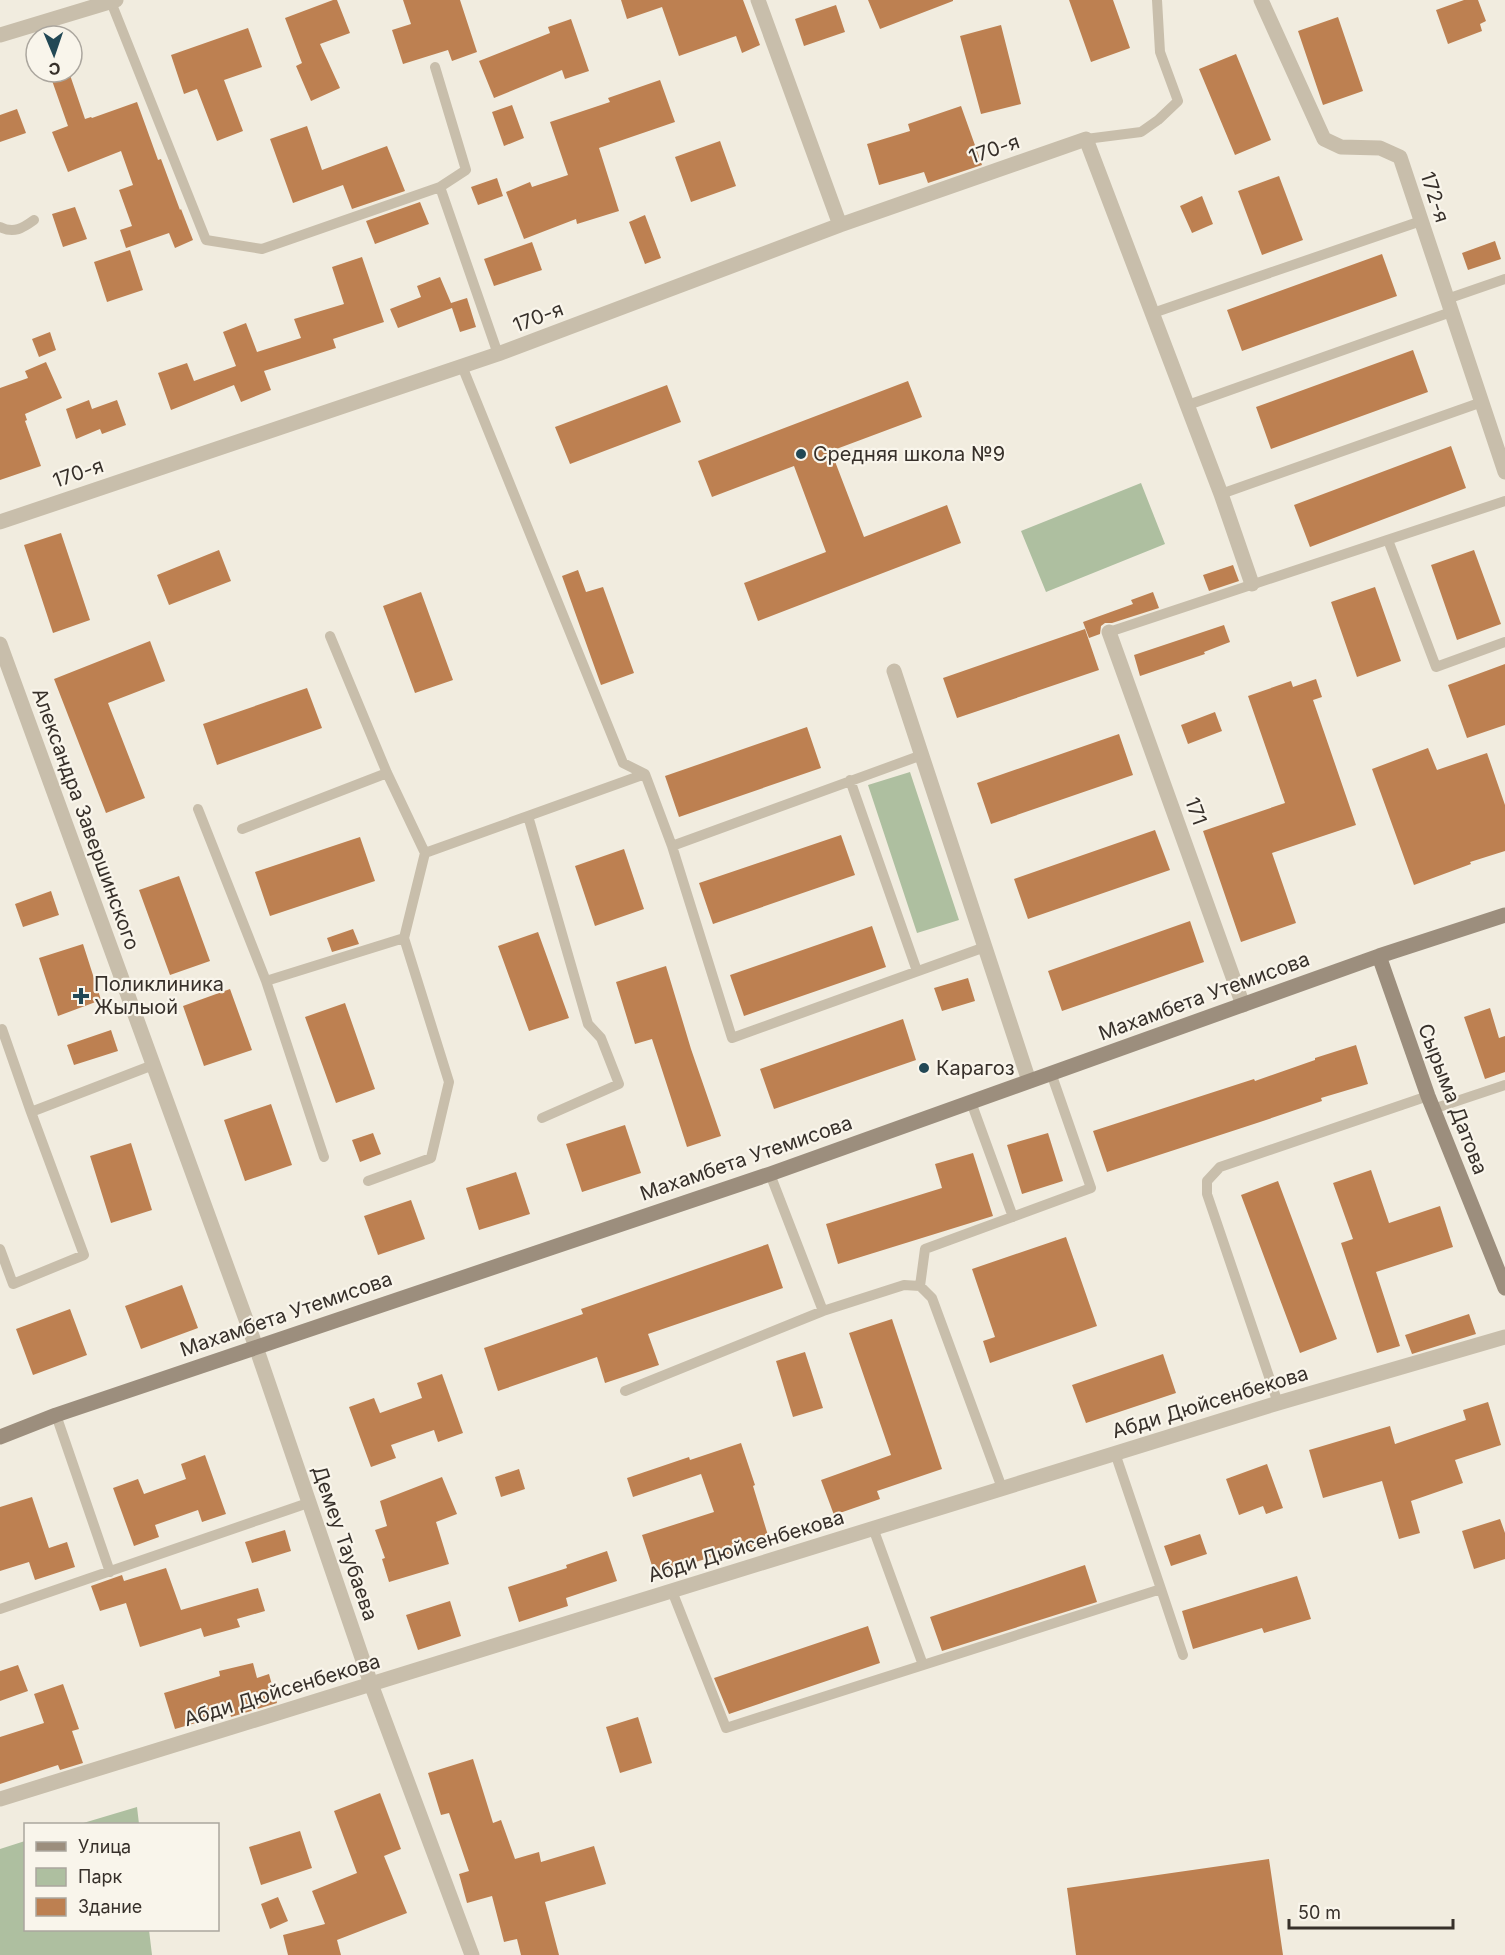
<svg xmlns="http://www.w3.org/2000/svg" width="1505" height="1955" font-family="Inter,sans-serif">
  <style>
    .green { fill: #aebfa0 }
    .building { fill: #bd8051 }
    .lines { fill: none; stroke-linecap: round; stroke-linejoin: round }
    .lane { stroke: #c8beab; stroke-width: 10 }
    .street { stroke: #c8beab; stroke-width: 15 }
    .secondary { stroke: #9c8e7d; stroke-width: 15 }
    .poi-dot { fill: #224855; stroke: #f9f5eb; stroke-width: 2 }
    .labels { text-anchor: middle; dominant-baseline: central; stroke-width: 4.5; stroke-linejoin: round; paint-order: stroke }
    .street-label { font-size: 20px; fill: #37302a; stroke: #f9f5eb }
    .poi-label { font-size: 20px; fill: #37302a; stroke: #f9f5eb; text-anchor: start }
  </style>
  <rect width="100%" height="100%" fill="#f1ecdf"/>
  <path class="green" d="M1141 483 1165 544 1046 592 1021 531Z
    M910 772 959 920 917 933 868 785Z
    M137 1807 139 1824H80Z
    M25 1841 26 1930H149L152 1955H0V1849Z"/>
  <path class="building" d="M333 0H337L350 33 320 44 340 88 311 101 296 66 302 63 285 18Z
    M403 0H460L477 52 452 61 448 50 403 64 392 30 411 24Z
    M621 0H743L760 45 742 53 736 36 679 56 662 7 627 19Z
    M868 0H953V1L880 29Z
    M1069 0H1113L1130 48 1091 62Z
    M1464 0H1478L1486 21 1480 24 1482 31 1448 44 1436 10Z
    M836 5 845 32 804 46 795 19Z
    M1338 17 1363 91 1323 105 1298 31Z
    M571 19 589 71 565 79 562 70 494 98 479 61 550 33 548 27Z
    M1001 25 1021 104 981 114 960 36Z
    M248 28 262 67 224 80 243 131 217 141 197 89 184 94 171 55Z
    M1236 54 1271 140 1235 155 1199 69Z
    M49 72H69L85 119 91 117 92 118 137 102 158 160 161 159 180 210 181 209 193 240 175 248 169 233 126 248 120 230 132 226 119 190 133 185 121 151 68 172 52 132 68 126Z
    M660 80 675 122 599 148 619 211 577 224 576 219 524 239 506 192 530 182 532 187 568 175 550 122 610 102 608 98Z
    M512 105 524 138 504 146 492 112Z
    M961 106 982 165 928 183 924 172 879 185 867 144 910 131 908 124Z
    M17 109 26 133 0 142V115Z
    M307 126 322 170 387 146 405 191 352 209 343 185 293 203 270 139Z
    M720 141 736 186 691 202 675 157Z
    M1279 176 1303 240 1262 255 1238 191Z
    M497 178 503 196 478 205 471 187Z
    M1202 196 1213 224 1192 233 1180 206Z
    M420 202 429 224 375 244 366 221Z
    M75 207 87 239 63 247 52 214Z
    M645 215 661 258 645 264 629 222Z
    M1495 241 1501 259 1468 270 1462 253Z
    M532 242 542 270 494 286 484 259Z
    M130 250 143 290 107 302 94 262Z
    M1382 254 1397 296 1242 351 1227 310Z
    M362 257 384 322 333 339 336 348 264 371 271 390 241 402 234 385 171 410 158 373 187 363 194 381 236 366 223 332 246 323 257 352 301 338 294 319 344 304 332 267Z
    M440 277 451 303 467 298 476 327 460 332 452 308 398 328 390 309 421 297 417 286Z
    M50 332 56 350 39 357 32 339Z
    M1413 350 1428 392 1271 449 1256 407Z
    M46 362 62 398 25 414 27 420 25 421 41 466 0 480V388L28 378 25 371Z
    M908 381 922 417 831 451 864 537 947 505 961 543 758 621 744 583 826 552 794 466 712 497 698 461Z
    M667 385 681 422 570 464 555 427Z
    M89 400 92 409 117 400 126 425 102 434 100 429 76 439 66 409Z
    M1451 446 1466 488 1310 547 1294 505Z
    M61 533 90 620 53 633 24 545Z
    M219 550 231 581 169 605 157 575Z
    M1474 550 1501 624 1457 640 1431 565Z
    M1233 565 1239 581 1209 591 1203 575Z
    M578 570 586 592 603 587 634 673 601 685 562 576Z
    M1375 587 1401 661 1357 677 1331 602Z
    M421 592 453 680 415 693 383 606Z
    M1153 592 1159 608 1112 623H1105L1101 626 1100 634 1089 638 1083 622 1133 604 1131 600Z
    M1224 625 1230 642 1204 652 1205 654 1140 676 1134 655Z
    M1085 629 1099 670 957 718 943 678Z
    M150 641 165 681 108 703 145 798 106 813 54 679Z
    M1505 664V725L1467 738 1448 685Z
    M1316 679 1322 697 1313 700 1356 825 1272 853 1296 923 1241 942 1203 831 1285 803 1248 696 1291 681 1293 687Z
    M307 688 322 728 217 765 203 724Z
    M1215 712 1222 731 1188 744 1181 725Z
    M807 727 821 768 679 817 665 776Z
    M1119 734 1133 775 991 824 977 783Z
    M1428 748 1437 770 1487 753 1505 805V851L1470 862 1471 864 1414 885 1372 769Z
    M1155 830 1170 870 1028 919 1014 879Z
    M841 835 855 875 713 924 699 883Z
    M360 837 375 881 270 916 255 872Z
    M624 849 644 909 595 926 575 866Z
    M179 876 210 961 170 975 139 890Z
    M51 891 59 915 23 927 15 904Z
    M1190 921 1204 962 1062 1011 1048 971Z
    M872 926 886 967 744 1016 730 975Z
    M353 929 359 944 332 952 327 938Z
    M538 932 569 1018 529 1031 498 946Z
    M83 944 101 1000 58 1016 39 958Z
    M666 966 691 1049 721 1136 687 1147 652 1039 635 1044 616 982Z
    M968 978 975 1001 942 1011 934 988Z
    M230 989 252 1050 204 1066 183 1006Z
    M345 1003 375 1089 336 1103 305 1017Z
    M1490 1008 1499 1038 1505 1036V1072L1485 1079 1464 1017Z
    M903 1019 916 1060 774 1109 760 1069Z
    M111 1030 118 1051 74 1065 67 1045Z
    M1356 1045 1368 1084 1321 1098 1322 1101 1260 1122 1107 1172 1093 1131 1254 1079 1255 1081 1315 1060V1058Z
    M271 1104 292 1165 245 1181 224 1120Z
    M625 1125 641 1173 582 1192 566 1144Z
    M373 1133 381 1154 360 1162 352 1140Z
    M1048 1133 1063 1181 1022 1194 1007 1145Z
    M131 1143 152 1210 111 1223 90 1156Z
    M973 1153 993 1216 838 1264 826 1224 942 1188 935 1164Z
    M1371 1170 1389 1223 1440 1206 1453 1247 1376 1272 1400 1346 1377 1353 1341 1243 1353 1239 1333 1183Z
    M516 1172 530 1214 479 1230 466 1188Z
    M1278 1181 1337 1339 1300 1353 1241 1195Z
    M411 1200 425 1239 378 1255 364 1216Z
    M1066 1237 1097 1326 990 1363 983 1341 995 1337 972 1269Z
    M768 1244 783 1288 648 1334 659 1365 605 1383 597 1357 498 1391 484 1348 583 1314 581 1309Z
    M182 1285 198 1328 141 1349 125 1306Z
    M70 1309 87 1355 33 1375 16 1329Z
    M1469 1314 1476 1334 1412 1354 1405 1335Z
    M892 1319 942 1469 877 1491 880 1499 834 1515 821 1480 891 1455 849 1333Z
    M805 1352 823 1408 793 1417 776 1361Z
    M1163 1354 1176 1393 1086 1423 1072 1385Z
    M442 1374 463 1433 438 1442 434 1430 391 1445 396 1458 371 1467 349 1407 374 1398 380 1413 422 1398 417 1383Z
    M1488 1402 1501 1445 1455 1460 1463 1483 1411 1501 1420 1533 1399 1539 1382 1481 1323 1498 1309 1450 1390 1426 1395 1444 1466 1420 1463 1410Z
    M741 1443 755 1485 753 1486 770 1542 725 1555 724 1553 655 1575 642 1535 714 1512 701 1474 633 1497 627 1478 689 1457 690 1460Z
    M205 1455 226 1514 202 1522 198 1510 155 1525 159 1537 134 1546 113 1488 138 1479 144 1494 186 1479 181 1464Z
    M1267 1464 1283 1508 1266 1514 1263 1506 1239 1515 1226 1479Z
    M519 1469 525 1489 501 1497 495 1477Z
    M442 1477 457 1514 436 1522 449 1564 389 1582 382 1559 385 1558 375 1530 387 1526 380 1501Z
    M32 1497 49 1548 67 1542 75 1567 35 1580 29 1562 0 1571V1507Z
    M1500 1519 1505 1533V1559L1474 1569 1462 1531Z
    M285 1530 291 1551 252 1563 245 1542Z
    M1200 1534 1207 1554 1171 1566 1164 1546Z
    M607 1551 617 1581 566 1598 568 1606 519 1622 508 1587 567 1568 566 1565Z
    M1085 1565 1097 1602 942 1651 930 1617Z
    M166 1568 181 1610 258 1588 265 1611 237 1619 240 1627 204 1637 201 1628 140 1647 126 1603 100 1611 91 1586 122 1575 124 1581Z
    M1297 1576 1311 1619 1264 1633 1262 1628 1193 1649 1182 1611Z
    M450 1601 461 1636 418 1650 406 1615Z
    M868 1626 880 1663 729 1714 714 1678Z
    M253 1663 257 1678 269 1674 277 1703 231 1717 230 1713 175 1729 164 1693 220 1676 219 1671Z
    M18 1665 28 1691 0 1701V1671Z
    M63 1684 79 1729 72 1731 83 1763 60 1770 58 1765 0 1784V1737L44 1723 34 1694Z
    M638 1717 652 1763 620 1773 606 1727Z
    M473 1759 493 1823 501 1820 515 1859 539 1852 541 1862 594 1846 606 1884 545 1902 559 1955H521L517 1939 504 1942 492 1896 467 1903 459 1874 469 1871 449 1813 441 1815 428 1773Z
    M380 1793 401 1849 384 1856 407 1913 337 1940 341 1955H288L283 1935 325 1924 312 1891 357 1873 334 1811Z
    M300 1831 312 1868 261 1885 249 1847Z
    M1269 1859 1283 1955H1076L1067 1888Z
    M278 1897 288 1921 270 1929 261 1904Z"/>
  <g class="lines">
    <path class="lane" d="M111 2 206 240 262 249 440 187 498 354
      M435 67 466 170 440 187
      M1086 139 1141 132 1158 120 1178 101 1160 52 1157 0
      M0 227C14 234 23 228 34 220
      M1447 299 1505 279
      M1153 313 1421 221
      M462 366 623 763 645 774
      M1188 405 1451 312
      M1221 494 1482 402
      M1388 540 1436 667 1505 642
      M1109 632 1505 501
      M330 636 387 773 425 853 528 816
      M850 780 917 971
      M198 809 266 981 324 1157
      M242 829 387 773
      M672 846 922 755
      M266 981 404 938
      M0 1030 2 1029 31 1112 153 1065
      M971 1102 1013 1217
      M1433 1109 1505 1085
      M542 1118 619 1084 601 1038 588 1024 528 816 645 774 672 846 732 1038 985 947
      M770 1174 823 1311
      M368 1181 431 1158 449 1082 404 938 425 853
      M0 1249 13 1284 84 1255 31 1112
      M920 1286 925 1249 1091 1188 1051 1073
      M625 1391 823 1311 904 1285 920 1286 932 1298 1002 1488
      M1278 1403 1207 1194V1181L1220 1167 1428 1096
      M56 1415 110 1572
      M873 1528 923 1665
      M1161 1589 1183 1655
      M672 1591 726 1728 1161 1589 1115 1453
      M0 1609 308 1503"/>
    <path class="street" d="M758 0 840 225
      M1261 0 1324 139 1341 147 1380 148 1400 157 1505 472
      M0 35 116 0
      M0 522 498 354 840 225 1086 139 1221 494 1252 584
      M1109 632 1243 1005
      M0 644 256 1347 371 1684 472 1955
      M894 671 1029 1081
      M0 1799 1278 1403 1505 1337"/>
    <path class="secondary" d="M1379 956 1428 1096 1505 1288
      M0 1437 56 1415 770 1174 1379 956 1505 915"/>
  </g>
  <g class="poi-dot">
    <circle cx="801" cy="454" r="6"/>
    <path d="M78 987h6v6h6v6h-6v6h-6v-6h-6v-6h6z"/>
    <circle cx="924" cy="1068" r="6"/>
  </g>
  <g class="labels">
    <g class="street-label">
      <text transform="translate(994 149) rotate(-19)">170-я</text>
      <text transform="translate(1435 197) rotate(72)">172-я</text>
      <text transform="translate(538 317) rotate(-21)">170-я</text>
      <text transform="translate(78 473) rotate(-19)">170-я</text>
      <text transform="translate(1196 811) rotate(70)">171</text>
      <text transform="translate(86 819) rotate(70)">Александра Завершинского</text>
      <text transform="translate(1204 996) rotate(-20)">Махамбета Утемисова</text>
      <text transform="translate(1453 1099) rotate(69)">Сырыма Датова</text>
      <text transform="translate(746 1158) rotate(-19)">Махамбета Утемисова</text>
      <text transform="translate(286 1314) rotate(-19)">Махамбета Утемисова</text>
      <text transform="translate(1210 1402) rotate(-17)">Абди Дюйсенбекова</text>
      <text transform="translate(345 1543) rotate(71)">Демеу Таубаева</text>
      <text transform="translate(746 1546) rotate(-17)">Абди Дюйсенбекова</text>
      <text transform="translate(282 1690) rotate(-17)">Абди Дюйсенбекова</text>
    </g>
    <g class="poi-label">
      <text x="813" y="454">Средняя школа №9</text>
      <text x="94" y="984">Поликлиника<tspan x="94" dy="23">Жылыой</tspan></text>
      <text x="936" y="1068">Карагоз</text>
    </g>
  </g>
  <rect x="24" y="1823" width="195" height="108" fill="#f9f5eb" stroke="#aba69e" stroke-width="1.5"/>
  <rect x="36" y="1842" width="30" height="9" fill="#9c8e7d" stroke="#aba69e" stroke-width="1.5"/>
  <text x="78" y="1853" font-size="18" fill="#37302a">Улица</text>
  <rect x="36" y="1868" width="30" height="18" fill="#aebfa0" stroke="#aba69e" stroke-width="1.5"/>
  <text x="78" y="1883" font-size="18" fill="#37302a">Парк</text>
  <rect x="36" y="1898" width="30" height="18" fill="#bd8051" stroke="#aba69e" stroke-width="1.5"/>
  <text x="78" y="1913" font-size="18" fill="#37302a">Здание</text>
  <g transform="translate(54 54) rotate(178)"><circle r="28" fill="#f9f5eb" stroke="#aba69e" stroke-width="1.5"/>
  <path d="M0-4.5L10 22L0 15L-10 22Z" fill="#224855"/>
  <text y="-9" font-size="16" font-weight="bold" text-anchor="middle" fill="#37302a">С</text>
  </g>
  <path d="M1289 1919v9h164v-9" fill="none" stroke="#37302a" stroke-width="3"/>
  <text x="1298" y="1919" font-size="18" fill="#37302a" stroke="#f9f5eb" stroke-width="4.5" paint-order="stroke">50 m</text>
</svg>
